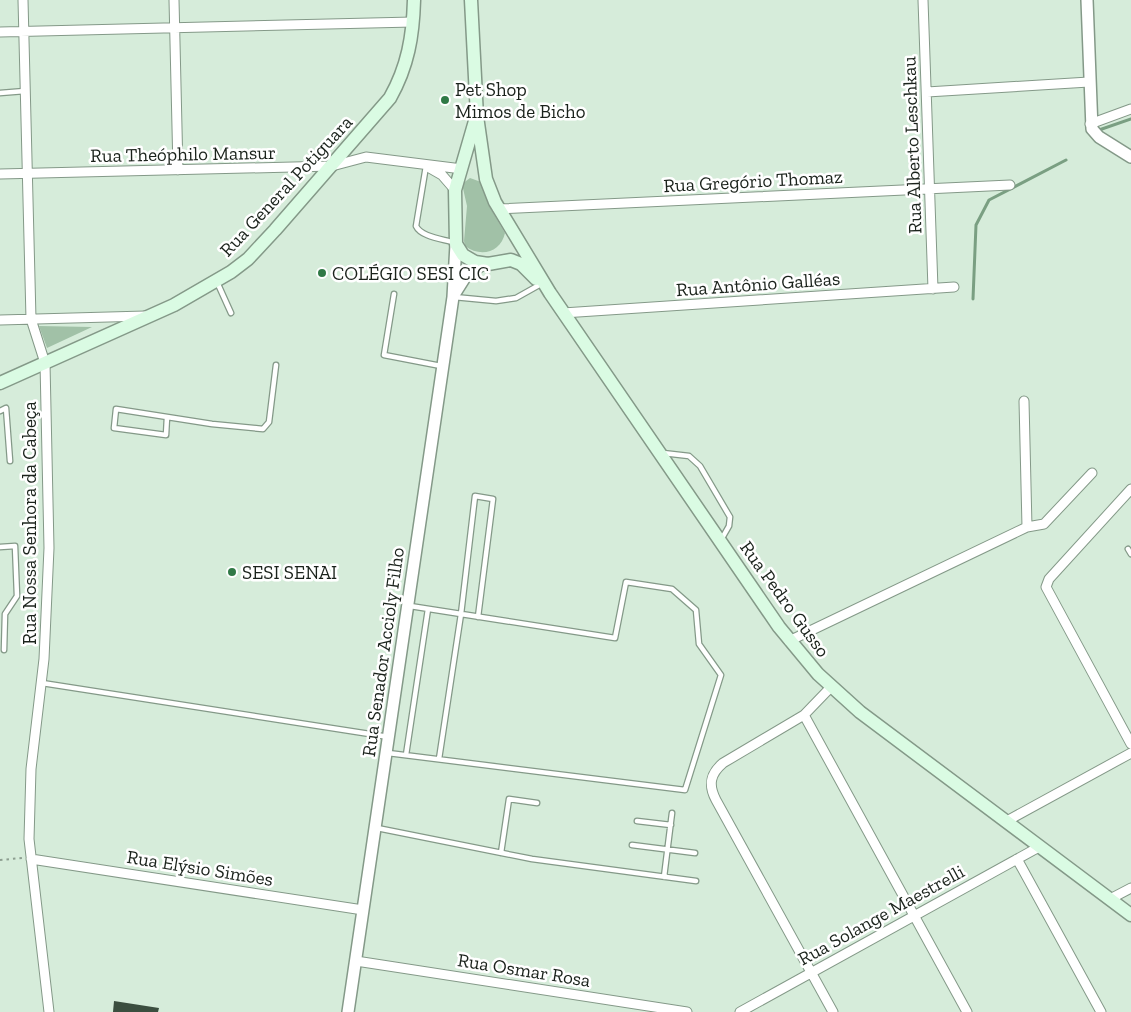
<svg xmlns="http://www.w3.org/2000/svg" width="1131" height="1012" font-family="'Zilla Slab',serif">
  <style>
    .green { fill: #a1c1a7 }
    .lines { fill: none; stroke-linecap: round; stroke-linejoin: round }
    .stream { stroke: #7a9f82; stroke-width: 3 }
    .building { fill: #3b4e3f }
    .service-casing { stroke: #849988; stroke-width: 7 }
    .minor-casing { stroke: #849988; stroke-width: 11 }
    .tertiary-casing { stroke: #849988; stroke-width: 14 }
    .secondary-casing { stroke: #849988; stroke-width: 15 }
    .path { stroke: #8d9e90; stroke-width: 2; stroke-dasharray: 2.5 4; stroke-linecap: butt }
    .service { stroke: #fff; stroke-width: 4.5 }
    .minor { stroke: #fff; stroke-width: 9 }
    .tertiary { stroke: #fff; stroke-width: 11 }
    .secondary { stroke: #dafbe3; stroke-width: 12 }
    .poi-dot { fill: #307946; stroke: #fff; stroke-width: 2 }
    .labels { text-anchor: middle; dominant-baseline: central; stroke-width: 5; stroke-linejoin: round; paint-order: stroke }
    .poi-label { font-size: 19px; fill: #1a221b; stroke: #fff; text-anchor: start }
    .street-label { font-size: 19px; fill: #1a221b; stroke: #fff }
  </style>
  <rect width="100%" height="100%" fill="#d6ecda"/>
  <path class="green" d="M470 178 481 182 489 206 505 233C501 252 481 258 465 246L464 241 467 206 462 184Z
    M39 326 92 327 47 348Z"/>
  <g class="lines">
    <path class="stream" d="M1099 130 1131 119
      M973 299 976 225 989 200 1066 160"/>
  </g>
  <path class="building" d="M114 1001 159 1008 158 1012H113Z"/>
  <g class="lines">
    <defs>
      <path id="service" d="M0 93 25 91
        M426 166 416 226C421 237 443 239 455 243
        M217 282 231 313
        M394 294 384 355 441 366
        M454 297 496 301 516 298 541 284
        M0 411 6 408 10 461
        M167 417 166 435 114 428 116 409 212 424 263 429 269 422 276 365
        M663 453 689 456 700 466 730 517 729 526 721 540
        M0 547 15 546 17 596 5 614 4 650
        M1128 549 1131 554
        M42 683 389 737
        M388 753 685 790 721 675 699 644 696 610 672 589 626 582 615 638 410 606
        M406 755 428 609
        M439 759 461 614 475 496 493 499 478 617
        M637 821 671 825
        M377 828 532 859 696 881
        M632 845 695 853
        M501 853 509 799 537 803
        M664 877 672 813"/>
      <path id="minor" d="M23 0 31 319 45 363 49 548 44 659 31 769 29 839 49 1012
        M174 0 178 170
        M923 0 933 289
        M0 32 413 22
        M927 92 1089 82
        M1090 124 1131 109
        M428 167 442 175 455 190
        M0 174 332 166 366 157 462 169
        M498 209 1010 185
        M563 313 954 287
        M0 320 145 316
        M1024 401 1027 527
        M1131 489 1049 579 1046 587 1131 744
        M789 641 1027 527 1044 524 1092 473
        M831 687 804 715 723 763C710 774 708 785 716 800L833 1012
        M804 715 967 1012
        M1005 822 1131 753
        M31 859 363 910
        M1017 859 1101 1012
        M1110 899 1131 888
        M356 961 687 1012
        M740 1012 1039 847"/>
      <path id="tertiary" d="M1087 0 1092 129 1099 137 1131 157
        M455 293 467 274 483 264
        M348 1012 453 297 456 244"/>
      <path id="secondary" d="M471 0 477 116 486 179 495 202 550 293 779 627 818 674 860 712 1131 915
        M475 121 455 190 456 244 463 255 475 262 488 264 511 260 521 264 536 279
        M0 383 174 305 231 272 248 259 275 230 390 98C408 66 413 36 414 0"/>
    </defs>
    <use href="#service" class="service-casing"/>
    <use href="#minor" class="minor-casing"/>
    <use href="#tertiary" class="tertiary-casing"/>
    <use href="#secondary" class="secondary-casing"/>
    <path class="path" d="M0 860 22 858"/>
    <use href="#service" class="service"/>
    <use href="#minor" class="minor"/>
    <use href="#tertiary" class="tertiary"/>
    <use href="#secondary" class="secondary"/>
  </g>
  <g class="poi-dot">
    <circle cx="445" cy="100" r="5"/>
    <circle cx="322" cy="273" r="5"/>
    <circle cx="232" cy="572" r="5"/>
  </g>
  <g class="labels">
    <g class="poi-label">
      <text x="455" y="89">Pet Shop<tspan x="455" dy="22">Mimos de Bicho</tspan></text>
      <text x="332" y="273">COLÉGIO SESI CIC</text>
      <text x="242" y="572">SESI SENAI</text>
    </g>
    <g class="street-label">
      <text transform="translate(912 145) rotate(-92)">Rua Alberto Leschkau</text>
      <text transform="translate(183 154) rotate(-1)">Rua Theóphilo Mansur</text>
      <text transform="translate(753 181) rotate(-3)">Rua Gregório Thomaz</text>
      <text transform="translate(286 186) rotate(-47)">Rua General Potiguara</text>
      <text transform="translate(758 284) rotate(-4)">Rua Antônio Galléas</text>
      <text transform="translate(29 523) rotate(-90)">Rua Nossa Senhora da Cabeça</text>
      <text transform="translate(785 599) rotate(54)">Rua Pedro Gusso</text>
      <text transform="translate(383 652) rotate(-82)">Rua Senador Accioly Filho</text>
      <text transform="translate(200 868) rotate(9)">Rua Elýsio Simões</text>
      <text transform="translate(881 915) rotate(-29)">Rua Solange Maestrelli</text>
      <text transform="translate(524 970) rotate(9)">Rua Osmar Rosa</text>
    </g>
  </g>
</svg>
